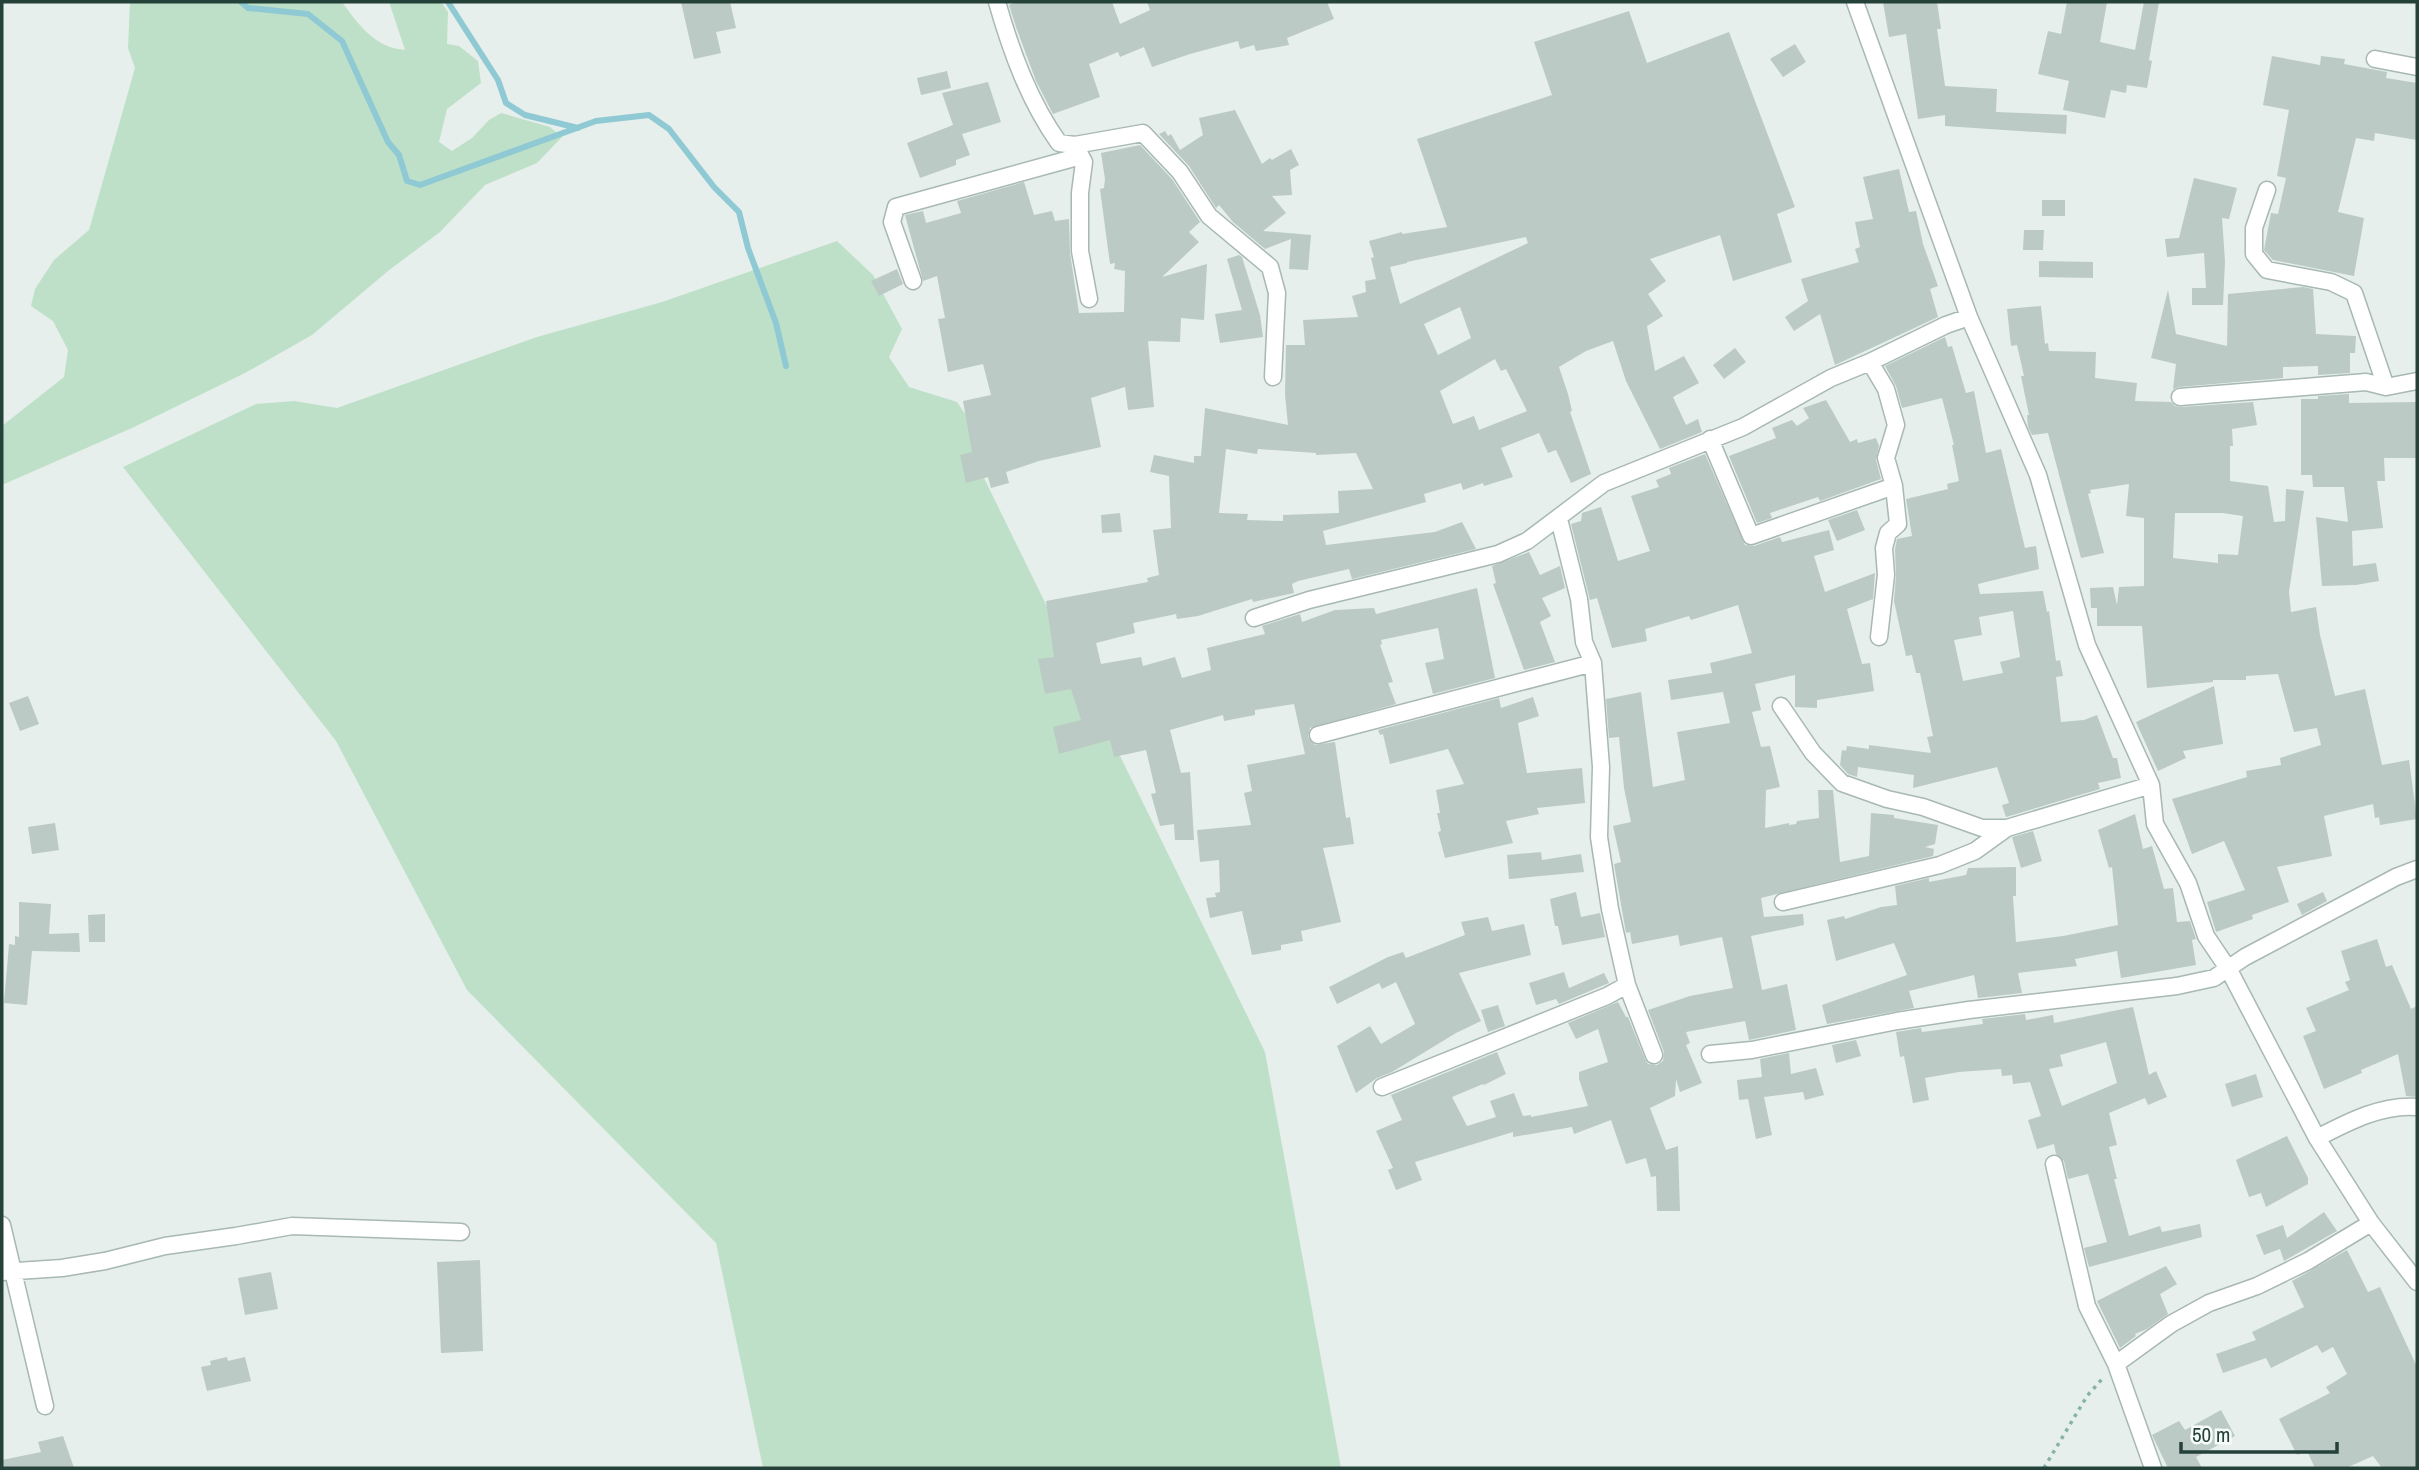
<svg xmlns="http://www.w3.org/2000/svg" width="2419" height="1470" font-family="'Archivo Narrow',sans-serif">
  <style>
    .green { fill: #bfe0c8 }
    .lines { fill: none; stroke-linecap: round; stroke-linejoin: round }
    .stream { stroke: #8ec9d4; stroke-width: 6 }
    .building { fill: #bbcac4; fill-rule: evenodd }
    .street-casing { stroke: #a8b8b2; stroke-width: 19 }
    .path { stroke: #86b3a5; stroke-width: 3.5; stroke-dasharray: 3.5 5; stroke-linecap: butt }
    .street { stroke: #fff; stroke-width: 16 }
  </style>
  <rect width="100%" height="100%" fill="#e6efeb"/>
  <path class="green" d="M130 2H342C358 24 375 48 405 50L389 2H441L448 12 447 44 459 46 478 61 481 83 447 109 439 142 452 151 472 138 489 120 501 113 550 127 562 137 537 163 485 185 440 232 388 271 312 335 245 373 132 428 2 485V426L64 377 68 350 53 321 31 306 35 289 54 260 89 230 135 68 128 48Z
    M837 241 873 275 902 329 889 357 909 387 957 402 974 427 984 478 1265 1052 1341 1468H763L716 1243 467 990 336 741 123 467 256 404 294 401 337 408 537 337 662 302Z"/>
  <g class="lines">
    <path class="stream" d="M241 2 248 8 308 14 342 41 388 142 399 155 407 181 420 185 596 121 649 115 669 129 714 187 739 212 748 248 776 323 786 366
      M448 2 498 80 506 103 525 115 578 128"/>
  </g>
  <path class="building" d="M681 2H730L736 28 716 32 721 53 694 59Z
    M1016 2H1112L1120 24 1150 10 1147 2H1327L1334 19 1287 38 1289 45 1256 51 1254 45 1240 49 1238 41 1190 54 1152 67 1144 47 1120 57 1118 52 1089 64 1100 97 1053 114 1036 81 1016 27 1009 5Z
    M1883 2H1937L1941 29H1937L1945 86 1997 89 1996 112 2067 115 2066 134 1945 126V115L1918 119 1906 34 1889 37Z
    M2067 2H2107L2100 42 2135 50 2144 2H2159L2149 60 2152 61 2147 88 2127 85 2126 93 2111 90 2105 118 2063 110 2069 81 2038 74 2048 31 2061 34Z
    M1629 11 1647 63 1729 32 1795 207 1777 214 1792 262 1733 281 1720 235 1650 259 1666 281 1648 294 1663 316 1647 326 1655 371 1684 356 1699 383 1673 397 1686 425 1698 419 1702 432 1660 449 1626 381 1613 341 1586 351 1559 367 1568 394 1572 411 1570 412 1591 474 1571 483 1556 450 1548 453 1539 433 1501 448 1513 477 1484 486 1483 483 1463 490 1461 483 1424 494 1426 502 1323 531 1326 545 1435 532 1462 522 1476 549 1352 579 1349 569 1298 581 1292 584 1294 593 1253 602 1252 599 1198 616 1177 619 1176 614 1133 623 1135 633 1096 643 1101 664 1141 657 1143 666 1175 657 1182 678 1211 670 1207 648 1265 634 1262 626 1300 614 1302 622 1335 610 1374 608 1376 614 1477 588 1495 678 1433 694 1425 663 1444 659 1438 628 1381 640 1382 644 1380 645 1393 682 1388 683 1396 704 1310 728 1308 737 1315 745 1335 742 1346 818 1350 817 1354 844 1323 848 1341 922 1301 931 1303 941 1281 945V950L1252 955 1242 911 1210 918 1206 898 1216 897 1215 893 1220 892 1219 860 1200 862 1197 830 1251 825 1244 793 1252 791 1247 765 1305 754 1294 704 1255 710V715L1224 721 1223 715 1170 730 1181 773 1190 772 1194 840H1175L1174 824 1160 826 1151 794 1156 793 1146 750 1114 757 1110 740 1059 754 1053 727 1081 720 1071 689 1045 694 1038 659 1054 657 1046 601 1148 582 1147 578 1159 575 1153 530 1171 528 1169 476 1150 472 1154 455 1194 463V456H1201L1205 408 1288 425 1285 395 1286 345H1305L1303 320 1358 317 1352 296 1366 292 1365 281 1376 279 1371 258 1374 257 1369 241 1402 232V234L1447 227 1417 139 1552 95 1534 42ZM1526 237 1528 243 1400 304 1390 267 1407 263V262ZM1460 307 1471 338 1438 355 1424 324ZM1495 359 1501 371 1506 369 1527 411 1479 430 1474 416 1453 424 1440 391ZM1226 449 1257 454 1258 449 1316 453V455L1356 453 1373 489 1338 491 1339 513 1283 515V521L1247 520 1248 514 1219 513Z
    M1795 44 1806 62 1783 77 1770 59Z
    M2272 56 2320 65 2321 56 2345 59 2344 64 2387 72 2386 78 2417 83V140L2375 133 2374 141 2356 138 2338 212 2364 218 2354 276 2273 260 2264 250 2271 213 2278 214 2286 178 2277 176 2289 110 2263 105Z
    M947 71 951 88 921 95 917 78Z
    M988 82 1001 122 962 134 970 155 956 160V165L920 178 907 143 953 125 942 93Z
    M1235 110 1262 164 1270 158 1272 160 1291 149 1299 165 1290 170 1292 195 1272 196 1286 213 1263 231 1311 235 1308 270 1289 269 1291 239 1265 249 1233 222 1219 205 1216 208 1189 166 1159 134 1165 131 1168 136 1171 134 1180 150 1203 135 1199 118Z
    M1140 145 1172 179 1200 222 1189 232 1199 242 1162 277 1207 264 1204 320 1181 318 1180 342 1148 341 1154 407 1128 410 1125 387 1091 398 1101 447 1039 461 1006 472 1009 483 991 488 988 477 966 483 960 455 972 452 963 401 991 395 983 364 948 372 938 319 945 318 937 276 923 281 905 215 923 211 926 223 961 213 957 201 1024 182 1034 215 1052 211 1055 221 1069 219 1070 253 1079 313 1124 312 1125 271 1114 269 1115 263 1110 264 1100 189 1104 188 1105 179 1101 153Z
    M1899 169 1909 212 1916 211 1923 244 1938 286 1930 289 1938 317 1835 365 1820 314 1794 331 1785 317 1808 301 1801 279 1859 262 1855 249 1860 247 1855 222 1873 219 1863 177Z
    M2194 178 2237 188 2229 219 2222 218 2225 261 2223 305H2192V288H2206L2204 253 2167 257 2165 239 2179 238Z
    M2042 200H2065V216H2042Z
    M2024 230H2044L2043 250H2023Z
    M1239 255 1242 257 1260 315 1263 337 1220 343 1215 314 1242 310 1227 259Z
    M2039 261 2093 262V278L2039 277Z
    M897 269 903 284 879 296 871 281Z
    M2303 287 2313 289 2316 334 2356 336 2355 353H2350V373L2318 375V366L2283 367V378L2179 387 2173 389 2176 364 2151 358 2168 290 2176 334 2227 346 2228 294Z
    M2041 306 2045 344 2048 343 2049 351 2096 352 2095 378 2137 383 2135 401 2171 402 2175 406 2181 407 2253 402 2257 425 2232 429 2233 446H2230V481L2268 486 2274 522 2285 521 2286 489 2304 491 2289 592 2291 612 2316 607 2320 635 2335 696 2365 689 2382 765 2409 760 2417 819 2380 825 2379 817 2375 818 2373 804 2324 816 2332 856 2277 867 2289 902 2252 915 2253 919 2216 932 2207 902 2245 890 2224 841 2192 854 2172 799 2247 777 2246 771 2281 765 2280 758 2321 745 2317 728 2294 732 2278 674 2246 676V680H2213V682L2147 688 2142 626H2097V608H2091L2090 588 2113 587 2117 605 2119 587 2144 586V518L2126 516 2129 484 2090 490 2091 493 2088 494 2104 553 2081 558 2048 433 2032 435 2028 427 2027 415H2029L2021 376H2024L2017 345 2011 346 2007 309ZM2175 513H2222L2243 516 2238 555 2218 554V563L2173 558Z
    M1945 337 1948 347 1952 346 1966 393 1974 391 1986 453 2001 449 2025 548 2036 546 2039 569 1978 584 1980 594 2043 591 2047 612 2049 611 2056 661 2060 660 2063 676 2056 677 2061 722 2084 720 2097 715 2113 758H2117L2121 778 2098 783 2100 789 2006 817 2002 805 2009 803 1997 767 1913 788 1914 775 1858 767 1857 777 1848 774 1840 765 1842 750 1846 751 1847 746 1869 749V745L1931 753 1927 737 1933 736 1920 673H1916L1912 655 1906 656 1894 601 1896 576 1895 549 1897 539 1912 536 1906 499 1948 489 1947 484 1959 481 1952 445H1954L1942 398 1902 408 1896 386 1885 366ZM2013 611 2020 657 2000 662 2003 673 1963 681 1954 640 1982 635 1979 617Z
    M1735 348 1746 362 1724 379 1713 365Z
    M2349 394V403L2417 402V458H2384L2385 481H2377L2383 528 2352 531 2353 566 2376 563 2379 581 2356 585 2322 586 2316 517 2348 522 2344 487H2313L2312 475H2301V399H2318V396Z
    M1826 400 1850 442 1857 439 1858 443 1876 438 1879 446 1876 460 1881 479 1820 501 1818 497 1770 513 1772 518 1757 523 1729 456 1776 438 1772 428 1792 420 1797 426 1809 418 1803 408Z
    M1705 454 1745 545 1754 546 1780 537 1782 542 1829 530 1834 550 1814 556 1825 592 1875 573 1873 599 1847 609 1862 664 1870 663 1874 691 1817 700V708L1795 707V675L1755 684 1761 710 1752 712 1761 747 1770 746 1780 787 1766 790 1765 828 1789 823V825L1796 824 1797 821 1819 818 1818 790H1833L1840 862 1869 856 1871 813 1894 815V818L1938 825 1935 844 1925 847 1934 849 1933 856 1761 898 1764 917 1803 914 1804 925 1751 936 1762 990 1787 984 1796 1030 1749 1040 1745 1021 1686 1032 1690 1043 1686 1045 1702 1083 1680 1092 1676 1079 1675 1096 1650 1108 1666 1150 1678 1146 1680 1211H1657L1656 1176 1651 1177 1646 1158 1626 1164 1611 1120 1574 1134 1572 1127 1513 1137V1132L1415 1162 1422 1180 1396 1190 1388 1170 1393 1168 1376 1131 1402 1120 1391 1095 1497 1052 1506 1074 1484 1085 1483 1084 1452 1097 1467 1126 1496 1117 1490 1101 1514 1093 1523 1116 1531 1115V1117L1588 1106 1579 1079V1072L1608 1062 1598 1029 1576 1039 1568 1023 1618 1002 1626 1017H1628L1645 1059 1648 1064 1657 1065 1663 1061 1664 1052 1648 1010 1690 996 1733 988 1722 937 1680 946 1678 935 1632 944 1630 932 1626 933 1614 864 1621 862 1613 826 1631 822 1624 788 1619 737 1609 738 1606 699 1641 692 1653 787 1685 780 1677 732 1730 723 1723 692 1671 700 1668 680 1712 673 1710 663 1752 653 1738 605 1691 620 1689 616 1645 629 1647 641 1612 648 1597 598 1590 600 1571 524 1581 521 1582 513 1601 507 1618 561 1650 551 1631 496 1659 487 1656 480 1671 474 1669 468Z
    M1857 510 1865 530 1837 541 1828 520Z
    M1120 513 1122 532 1102 533 1101 515Z
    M1529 552 1540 575 1560 566 1565 588 1542 598 1551 616 1540 622 1555 662 1524 670 1493 584 1496 583 1492 566Z
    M2214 686 2223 744 2183 751 2186 758 2158 771 2136 722Z
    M28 696 39 724 20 731 9 703Z
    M1533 697 1539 716 1518 723 1527 773 1582 768 1585 803 1537 808 1539 814 1506 821 1513 843 1445 858 1438 832 1441 831 1437 813H1440L1436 790 1464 784 1448 749 1390 764 1383 734 1380 735 1378 730 1499 698 1501 708Z
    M2135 814 2143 849 2152 846 2164 889 2173 888 2177 922 2190 921 2196 939 2192 940 2196 965 2121 978 2117 951 2075 959 2077 966 2018 973 2022 993 1978 998 1974 975 1909 991 1914 1008 1827 1024 1822 1005 1907 975 1894 943 1836 961 1827 920 1844 916 1845 919 1881 907 1897 905 1895 886 1929 878V882L1966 875 1968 868 2016 867V896H2013L2016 942 2063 936 2118 925 2112 867 2109 868 2098 830Z
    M55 823 59 850 32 854 28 827Z
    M2033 831 2042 861 2021 868 2012 837Z
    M1541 852 1542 860 1581 854 1584 872 1509 879 1507 855Z
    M1576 892 1581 917 1600 913 1605 937 1562 945 1558 926H1555L1550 899Z
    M2323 892 2327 901 2302 915 2297 904Z
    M19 902 51 904 49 934 79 933 80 952 32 951 27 1005 4 1003 9 944 15 945V936L19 937Z
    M105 914V942H89L88 915Z
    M1488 917 1492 931 1524 924 1531 955 1459 973 1481 1021 1456 1033 1392 1072 1377 1078 1356 1093 1337 1046 1370 1026 1381 1044 1415 1024 1396 982 1382 989 1379 983 1337 1004 1329 987 1388 957 1403 952 1406 958 1465 935 1461 922Z
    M2377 939 2386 967 2392 965 2411 1009 2417 1006V1097L2406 1096 2398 1054 2361 1070 2362 1073 2324 1089 2303 1036 2316 1031 2306 1008 2349 990 2345 982 2350 980 2341 951Z
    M1564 972 1569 988 1604 973 1609 983 1559 1004 1556 999 1536 1005 1529 983Z
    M1498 1005 1505 1026 1488 1032 1481 1010Z
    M2133 1007 2149 1075 2156 1071 2167 1097 2148 1105 2145 1098 2109 1113 2117 1145 2109 1147 2117 1179H2114L2129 1236 2160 1226 2162 1232 2200 1224 2202 1237 2089 1267 2084 1248 2107 1242 2088 1174 2068 1179 2064 1161 2056 1154 2054 1144 2037 1149 2028 1120 2041 1116 2030 1082 2013 1084 2012 1075 2002 1076 2001 1069 1959 1072 1925 1078 1929 1100 1913 1103 1904 1056 1900 1057 1896 1032 1921 1028 1922 1032 1983 1024 1982 1019 2025 1014 2026 1020 2053 1015 2054 1023ZM2106 1042 2117 1083 2062 1106 2049 1069 2063 1066 2060 1055Z
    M1856 1040 1861 1056 1836 1063 1832 1045Z
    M1789 1053 1791 1074 1816 1068 1824 1095 1805 1100 1803 1092 1764 1097 1772 1135 1756 1139 1748 1099 1739 1100 1737 1080 1762 1077 1760 1059Z
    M2256 1074 2263 1097 2232 1107 2225 1084Z
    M2287 1136 2308 1178V1184L2266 1207 2261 1193 2249 1197 2236 1160Z
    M2324 1212 2337 1231 2284 1261 2280 1249 2264 1255 2256 1235 2283 1225 2287 1238Z
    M2347 1250 2368 1292 2380 1287 2417 1367V1468H2382L2373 1456 2346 1468H2315L2307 1451 2297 1455 2279 1419 2330 1393 2326 1387 2347 1374 2333 1347 2322 1353 2317 1345 2271 1368 2266 1358 2223 1373 2216 1354 2256 1340 2252 1332 2304 1307 2292 1281Z
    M480 1260 483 1351 441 1353 437 1262Z
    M2166 1266 2177 1284 2160 1294 2168 1314 2147 1329 2135 1334 2136 1336 2120 1348 2097 1301Z
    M271 1272 278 1309 245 1315 238 1278Z
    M227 1357 228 1361 245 1357 251 1381 207 1391 201 1367 211 1365 210 1361Z
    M2221 1410 2235 1436 2196 1457 2202 1468H2168L2152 1435 2179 1421 2185 1430Z
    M63 1436 74 1468H2V1460L41 1452 38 1442Z"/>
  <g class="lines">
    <defs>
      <path id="street" d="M997 2C1011 51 1029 101 1059 143L1075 145 1084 162 1080 193V251L1089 299
        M1855 2 1969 317 2038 475 2087 645 2151 785 2155 824 2188 883 2206 936 2229 970 2317 1138 2371 1223 2417 1282
        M2375 59 2417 67
        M1075 145 1143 133 1180 172 1209 216 1270 267 1277 293 1273 377
        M2267 190 2254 228V254L2267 270 2331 282 2354 293 2386 387
        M913 281 892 222 896 207 1081 156
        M1870 362 1886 389 1896 425 1886 458 1894 486 1898 524 1888 533 1884 548 1886 575 1879 637
        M2180 397 2366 382 2386 387 2417 381
        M1710 439 1751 536 1894 486
        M1254 618 1309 600 1498 554 1527 541 1604 483 1743 427 1831 378 1870 362 1946 325 1969 317
        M1781 706 1813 753 1842 783 1887 799 1923 807 1982 828H2007L2151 785
        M1318 735 1593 663
        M1783 902 1940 865 1975 851 2007 828
        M1627 985 1654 1055
        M1710 1054 1752 1050 1897 1021 1969 1010 2177 986 2214 978 2245 957 2396 877 2417 869
        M1382 1087 1607 996 1627 985 1610 909 1599 837 1601 767 1593 663 1584 642 1579 599 1559 519
        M2317 1138C2348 1122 2382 1104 2417 1107
        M2054 1164 2087 1306 2116 1364 2153 1468
        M2 1225 45 1406
        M2 1272 62 1268 105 1261 165 1246 236 1236 292 1226 461 1232
        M2116 1364 2171 1324 2209 1303 2257 1286 2308 1261 2371 1223"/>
    </defs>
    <use href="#street" class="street-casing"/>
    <path class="path" d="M2044 1468 2087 1396 2103 1378"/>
    <use href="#street" class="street"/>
  </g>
  <rect width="2419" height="1470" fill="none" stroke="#24423a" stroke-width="7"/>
  <path d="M2181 1442v10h156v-10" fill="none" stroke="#24423a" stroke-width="3.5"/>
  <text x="2192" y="1442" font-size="21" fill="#24423a" stroke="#f7fbf9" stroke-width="5" paint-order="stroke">50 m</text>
</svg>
